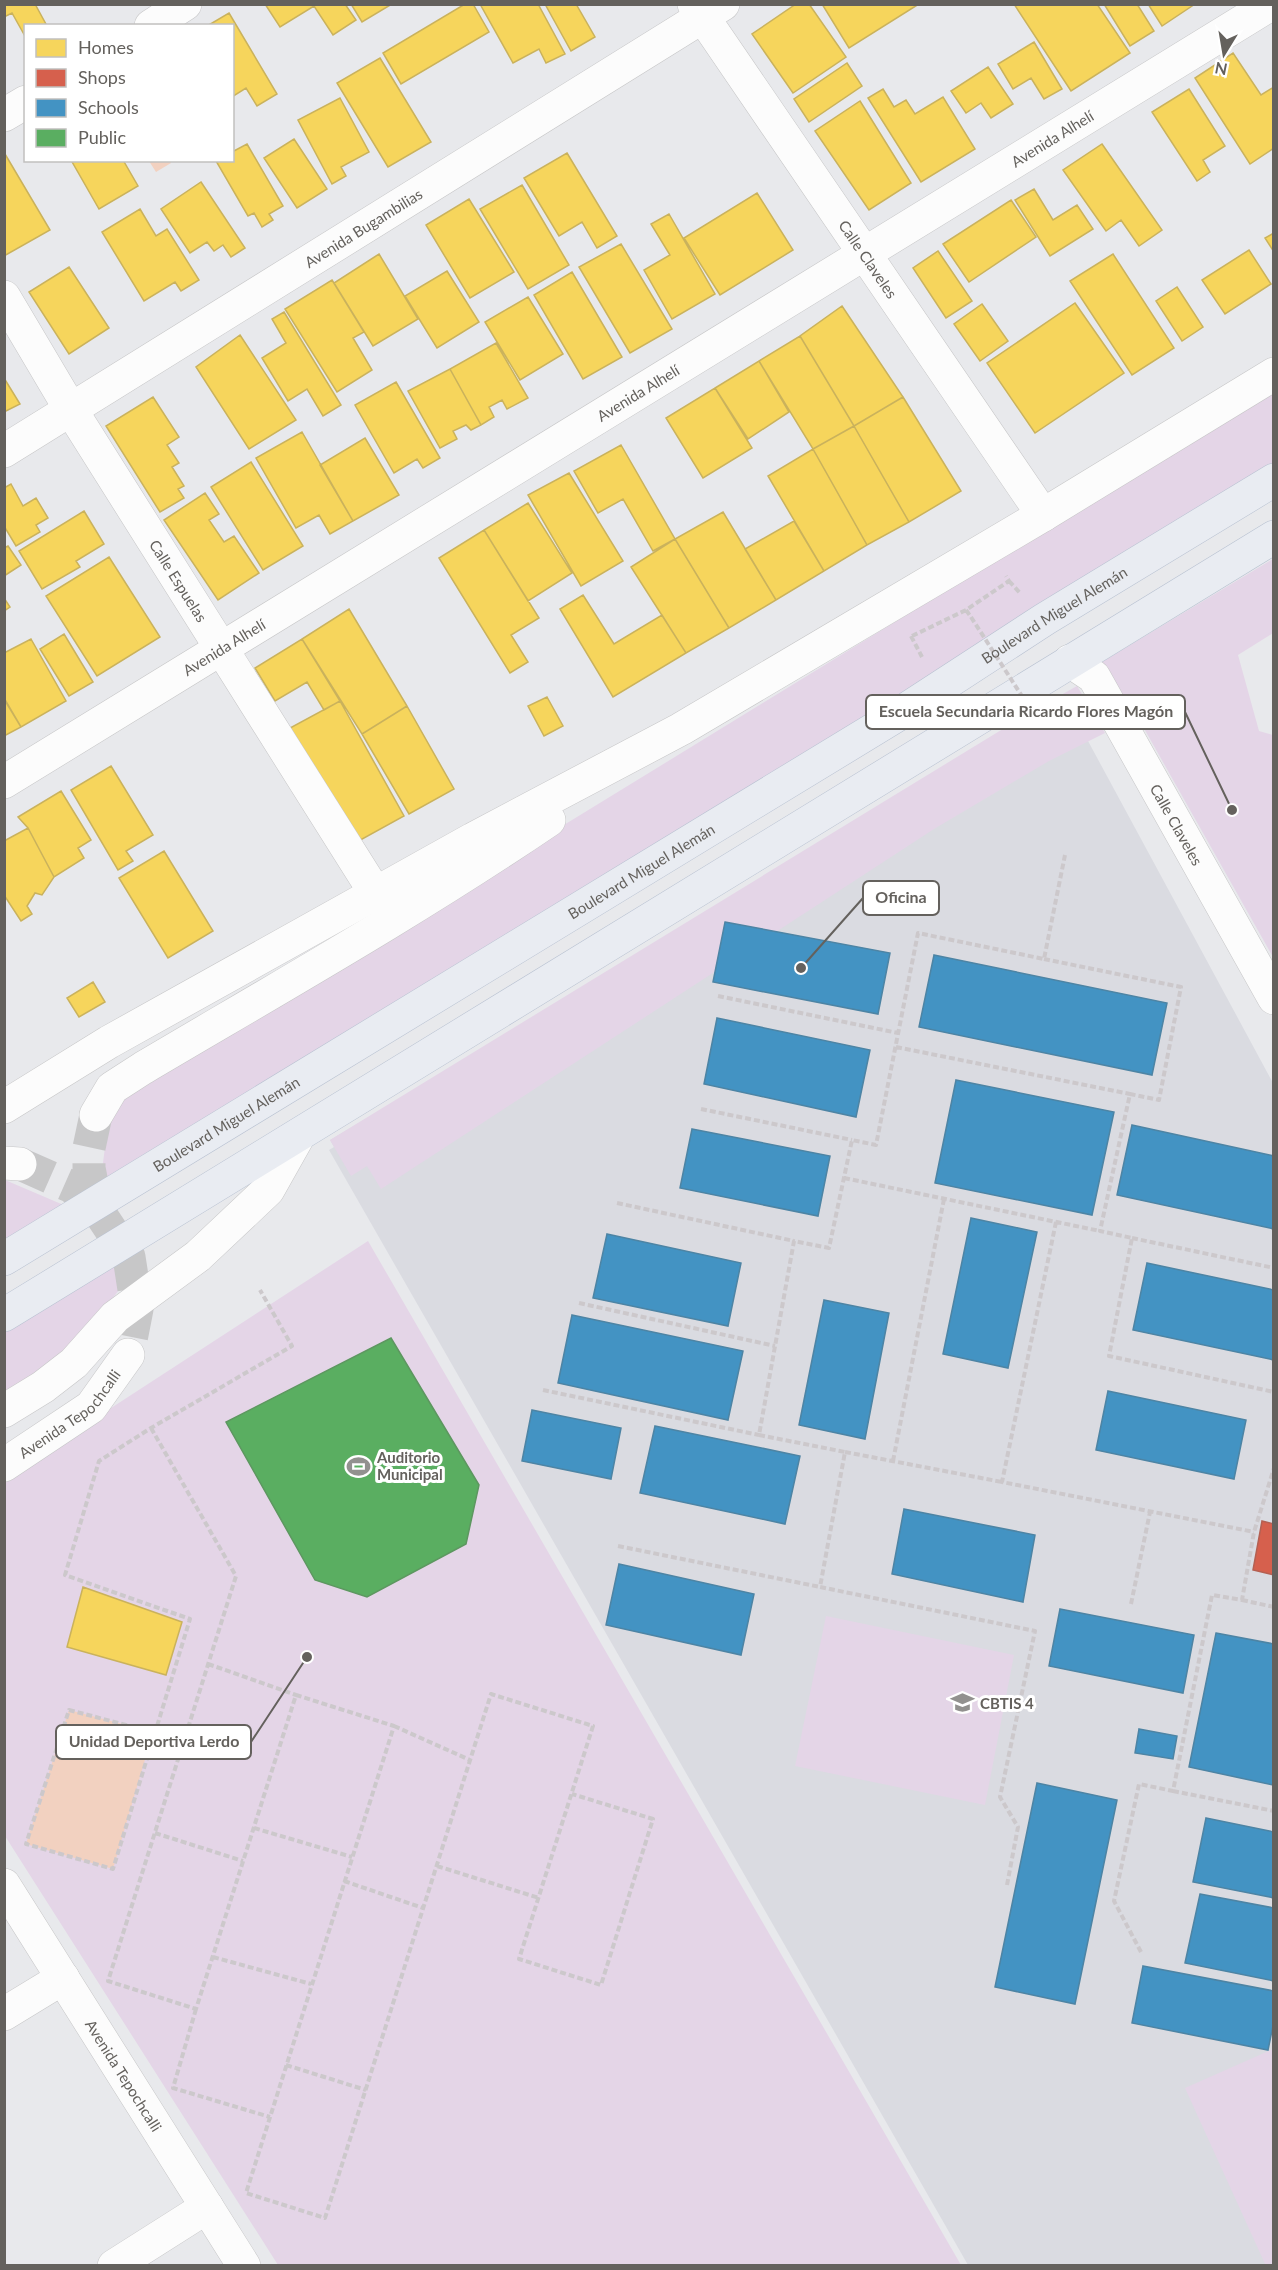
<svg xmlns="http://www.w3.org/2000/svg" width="1278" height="2270" font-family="Lato,sans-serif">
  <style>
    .education { fill: #dadbe1 }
    .green { fill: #e4d5e7 }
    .water { fill: #f2d1c0 }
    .homes { fill: #f6d55c; stroke: #cab25c; stroke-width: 1.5 }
    .shops { fill: #d6604d; stroke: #b46052; stroke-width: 1.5 }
    .schools { fill: #4393c3; stroke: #4d84a4; stroke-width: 1.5 }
    .public { fill: #5aae61; stroke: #5d9760; stroke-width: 1.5 }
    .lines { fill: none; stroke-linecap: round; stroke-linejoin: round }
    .street-tunnel { stroke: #c7c7c8; stroke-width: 33; stroke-dasharray: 33 16; stroke-linecap: butt }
    .street-casing { stroke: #c6c6c7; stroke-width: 34 }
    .primary-casing { stroke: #b8c1d1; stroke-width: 34 }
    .path { stroke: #ccc8cb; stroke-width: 4; stroke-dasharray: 6 3; stroke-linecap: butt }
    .street { stroke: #fcfcfc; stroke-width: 33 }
    .primary { stroke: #e9ecf2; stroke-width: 33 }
    .path-bridge { stroke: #ccc8cb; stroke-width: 4; stroke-dasharray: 6 3; stroke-linecap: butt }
    .labels { text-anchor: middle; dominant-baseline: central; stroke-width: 6; stroke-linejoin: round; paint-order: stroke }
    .street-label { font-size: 15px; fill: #64615d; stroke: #fff }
    .poi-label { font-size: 15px; font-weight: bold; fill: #64615d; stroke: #fff; text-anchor: start }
    .leader { fill: none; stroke: #64615d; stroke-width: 2 }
    .callout-dot { fill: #64615d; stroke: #fff; stroke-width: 2 }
    .callout { fill: #fff; stroke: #64615d; stroke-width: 2 }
    .callout-label { font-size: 16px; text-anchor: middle; font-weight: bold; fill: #64615d }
  </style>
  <rect width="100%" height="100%" fill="#e8e9ec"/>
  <path class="education" d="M1068 704 1273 1083V2265H968L329 1150 334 1147 330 1140Z"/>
  <path class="green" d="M1273 386V469L100 1186 108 1124 124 1095 947 590Z
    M1273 559V633L1238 655 1259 731 1273 735V957L1137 716 1131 720 1097 665Z
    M1077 686 1105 733 1049 761 934 829 381 1189 367 1166 351 1176 330 1140 1029 713Z
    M5 1180 73 1209 5 1249Z
    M368 1241 961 2265H278L5 1836V1477Z
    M117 1259 131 1264 128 1278 65 1361 5 1398V1327Z
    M826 1616 1014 1655 985 1805 795 1766Z
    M1273 2049 1274 2265 1266 2266 1185 2088Z"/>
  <path class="water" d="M149 161H170L171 163 156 172Z
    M69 1710 153 1732 113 1869 26 1844Z"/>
  <path class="homes" d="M4 4H35L47 26H26V38L12 13 4 17Z
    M265 4H345L356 20 333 35 314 6 280 27Z
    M351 4H392L362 22Z
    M465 4H473L489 32 401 84 383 53Z
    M480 4H538L565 54 546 63 539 49 513 63Z
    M545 4H576L595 37 571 51Z
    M796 4H809L846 57 793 93 752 34Z
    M822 4H919L849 48Z
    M1014 4H1097L1130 53 1071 91Z
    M1104 4H1137L1154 31 1130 46Z
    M1148 4H1195L1162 26Z
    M229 13 277 94 257 106 246 88 232 97V26H207Z
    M1034 42 1062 89 1044 99 1031 78 1013 89 998 64Z
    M1233 53 1261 95 1274 87V148L1250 164 1195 78Z
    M380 58 431 142 388 167 337 83Z
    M847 63 862 86 809 122 794 99Z
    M988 67 1013 104 991 118 981 103 966 113 951 91Z
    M883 89 894 107 906 100 915 114 943 97 975 149 921 182 868 98Z
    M1189 89 1225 146 1203 160 1210 172 1197 181 1152 112Z
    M340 98 369 152 341 167 346 176 332 184 298 120Z
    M860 101 911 183 869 210 815 131Z
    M294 139 327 189 297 208 264 158Z
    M247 144 283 206 269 214 273 220 262 227 254 213 248 216 216 161 232 160V152Z
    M1102 144 1162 230 1139 246 1121 220 1106 231 1063 170Z
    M567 153 617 236 597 248 582 222 559 236 524 178Z
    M5 154 50 230 4 256V154Z
    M71 160H123L138 186 99 209Z
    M201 182 245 248 231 257 223 245 214 251 207 242 190 253 161 209Z
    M522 185 569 265 528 289 480 209Z
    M1034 189 1053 220 1077 205 1093 229 1050 256 1015 200Z
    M757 193 793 250 720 295 684 238Z
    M469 199 514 272 470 298 426 225Z
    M1011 200 1036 237 969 282 943 244Z
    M140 209 156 236 167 229 199 280 181 291 175 282 144 301 102 232Z
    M669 214 715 294 672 319 644 270 670 255 651 224Z
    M1274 233V252L1265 238Z
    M621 244 672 329 630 353 579 267Z
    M1249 250 1271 284 1225 314 1202 280Z
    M938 251 972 301 946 318 913 268Z
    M379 254 418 319 373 346 334 283Z
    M1113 254 1174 348 1132 375 1070 281Z
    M69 267 109 328 69 354 29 292Z
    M447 271 479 322 437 348 405 296Z
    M572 272 622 357 583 379 534 295Z
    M332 280 364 332 353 338 372 370 337 392 285 309Z
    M1177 287 1203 327 1182 341 1156 301Z
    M528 297 563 354 520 380 485 322Z
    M1075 303 1124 373 1035 433 987 363Z
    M982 304 1008 341 980 361 954 324Z
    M842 306 903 397 854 426 800 336Z
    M284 312 341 405 323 416 307 389 288 401 262 358 286 343 272 319Z
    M240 335 296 420 249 449 196 367Z
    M800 336 854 426 813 449 759 361Z
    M496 343 528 398 507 409 502 400 489 407 494 417 481 425 450 369Z
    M759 361 789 412 748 439 715 388Z
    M450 369 481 425 471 430 466 425 453 431 457 439 440 448 408 391Z
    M4 378 20 404 4 412Z
    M396 382 440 458 423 468 417 459 394 473 355 405Z
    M715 388 752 448 703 478 666 418Z
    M153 397 179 437 167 445 179 463 172 467 184 486 178 489 184 498 160 512 106 426Z
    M903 397 961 491 909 522 854 426Z
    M854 426 909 522 867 545 813 449Z
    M302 432 353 521 330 534 319 515 296 528 256 458Z
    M365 438 399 495 353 521 320 465Z
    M621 445 675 539 653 551 623 499 598 513 574 471Z
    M813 449 867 545 824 571 768 476Z
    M251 462 303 546 263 570 211 487Z
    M569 473 623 561 581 586 528 495Z
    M11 484 23 506 36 498 48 518 36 525 40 532 16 546 4 526V488Z
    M205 493 219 514 209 520 224 542 234 536 259 573 218 600 164 520Z
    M528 503 572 573 528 601 484 530Z
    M84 511 104 544 76 561 80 567 42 589 19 551Z
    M723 512 776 600 729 628 675 539Z
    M794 521 824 571 776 600 745 549Z
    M484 530 539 618 511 635 528 662 510 673 439 558Z
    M675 539 729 628 686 653 631 567Z
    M8 546 21 565 4 576V548Z
    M109 557 160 637 97 676 46 596Z
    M583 595 614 644 662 615 686 653 613 697 560 609Z
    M4 598 10 607 4 611Z
    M349 609 407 706 362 734 302 639Z
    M64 634 93 682 69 696 40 649Z
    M31 639 66 701 21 727 4 698V653Z
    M302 639 340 701 324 710 307 682 275 701 255 668Z
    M547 697 563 726 544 736 528 706Z
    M4 699 21 727 4 736Z
    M340 701 404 816 355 843 290 728Z
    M407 706 454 789 409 814 362 734Z
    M111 766 153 835 126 851 133 861 118 870 71 790Z
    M61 791 91 840 78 848 84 858 54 877 28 828 18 817Z
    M28 828 54 877 42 895 35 893 27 906 32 914 21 921 4 895V841Z
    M164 851 213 931 168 958 119 878Z
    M93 982 105 1002 79 1017 67 998Z
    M83 1587 182 1622 166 1675 67 1647Z"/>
  <path class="shops" d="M1262 1521 1274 1524V1575L1253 1570Z"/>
  <path class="schools" d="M725 922 890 953 878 1014 713 982Z
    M934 955 1167 1003 1152 1075 919 1027Z
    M717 1018 870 1050 856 1117 704 1084Z
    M956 1080 1114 1112 1092 1215 935 1183Z
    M1132 1125 1274 1156V1229L1117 1195Z
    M692 1129 830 1156 818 1216 680 1188Z
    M971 1218 1037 1232 1008 1368 943 1354Z
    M607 1234 741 1263 728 1326 593 1298Z
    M1147 1263 1274 1290V1360L1133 1330Z
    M824 1300 889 1313 865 1439 799 1425Z
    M572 1315 743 1351 728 1420 558 1383Z
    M1108 1391 1246 1420 1234 1479 1096 1450Z
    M532 1410 621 1428 611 1479 522 1461Z
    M655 1426 800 1456 785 1524 640 1493Z
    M904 1509 1035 1535 1023 1602 892 1574Z
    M619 1564 754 1594 741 1655 606 1625Z
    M1060 1609 1194 1635 1183 1693 1049 1666Z
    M1216 1633 1274 1644 1273 1785 1189 1767Z
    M1139 1729 1177 1736 1173 1759 1135 1753Z
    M1037 1783 1117 1800 1075 2004 995 1987Z
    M1206 1818 1274 1832V1898L1193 1882Z
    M1200 1894 1274 1908V1981L1185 1963Z
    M1143 1966 1274 1991V2021L1268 2050 1132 2023Z"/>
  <path class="public" d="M391 1338 479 1485 466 1544 367 1597 315 1580 226 1422Z"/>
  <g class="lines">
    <path class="street-tunnel" d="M96 1115 89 1148V1168L97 1209
      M20 1164 72 1187 97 1209 129 1257 137 1309 128 1355"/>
    <defs>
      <g id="street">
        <path id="s1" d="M694 4 1043 515"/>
        <path d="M151 26 185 4"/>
        <path d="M4 115 26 102"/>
        <path id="s2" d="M4 297 71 410 376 894"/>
        <path id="s3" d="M4 451 723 4"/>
        <path id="s4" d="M1070 661 1094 677 1274 998"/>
        <path id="s5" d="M4 782 1271 4"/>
        <path d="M4 1107 109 1042 473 839 681 729 1043 515 1274 374"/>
        <path d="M96 1115 112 1088 143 1068C280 987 418 909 549 820"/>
        <path d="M4 1163 20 1164"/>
        <path d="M4 1411 43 1387 74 1363 115 1317 198 1256 268 1190 299 1135"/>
        <path id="s6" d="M4 1465 91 1407 128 1355"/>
        <path id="s7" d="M4 1885 244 2266"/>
        <path d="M4 2014 63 1978"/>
        <path d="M114 2266 207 2207"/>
      </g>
      <g id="primary">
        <path id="s8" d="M4 1259 899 714 1045 619 1274 480"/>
        <path d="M4 1315 1274 537"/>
      </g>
    </defs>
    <use href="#street" class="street-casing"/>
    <use href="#primary" class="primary-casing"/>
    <path class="path" d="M1009 581 1021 594
      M966 610 971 617
      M911 636 922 657
      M912 636 966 610 1009 581 1006 576
      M1044 959 1181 987 1159 1100 1130 1094 1100 1231 1132 1238 1109 1356 1274 1392
      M718 996 898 1033
      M896 1047 1130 1094
      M701 1109 852 1140
      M844 1178 1100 1231
      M617 1203 794 1241
      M1056 1222 1002 1482 1254 1532
      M1132 1238 1274 1268
      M579 1303 775 1346
      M543 1390 759 1435
      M151 1428 236 1576 108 1981 196 2009 296 1695 394 1726 246 2193 325 2218 491 1694 593 1726 519 1959 601 1985 653 1819 572 1794
      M845 1452 1002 1482
      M893 1461 944 1199
      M618 1546 820 1587
      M1242 1600 1274 1607
      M1131 1604 1150 1512
      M208 1664 296 1695
      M394 1726 470 1760
      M153 1732 69 1710 26 1844 113 1869 190 1619 65 1575 99 1461 151 1428 292 1346 260 1290
      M1173 1791 1274 1811
      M254 1828 352 1857
      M155 1833 243 1861
      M437 1866 539 1898
      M344 1881 423 1908
      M1007 1885 1018 1827 1000 1797 1035 1631 820 1587 845 1452 759 1435 794 1241 829 1248 852 1140 876 1145 918 933 1044 959 1065 855
      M1141 1952 1114 1901 1139 1784 1173 1791 1212 1595 1242 1600 1254 1532 1274 1468
      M213 1957 311 1984
      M196 2009 173 2088 270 2117
      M286 2065 366 2090"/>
    <use href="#street" class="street"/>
    <use href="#primary" class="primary"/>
    <path class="path-bridge" d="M971 617 1027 704"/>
  </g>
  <defs>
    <symbol id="stadium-bare" viewBox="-9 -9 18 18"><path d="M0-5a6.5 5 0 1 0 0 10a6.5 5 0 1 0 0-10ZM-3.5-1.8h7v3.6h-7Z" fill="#92918f" stroke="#fff" stroke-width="2.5" paint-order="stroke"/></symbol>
    <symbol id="university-bare" viewBox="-9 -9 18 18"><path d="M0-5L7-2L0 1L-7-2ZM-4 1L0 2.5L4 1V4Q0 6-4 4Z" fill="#92918f" stroke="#fff" stroke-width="2.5" paint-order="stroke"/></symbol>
  </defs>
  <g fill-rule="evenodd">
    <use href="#stadium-bare" x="342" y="1450" width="33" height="33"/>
    <use href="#university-bare" x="946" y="1686" width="33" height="33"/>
  </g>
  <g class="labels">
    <g class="street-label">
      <text stroke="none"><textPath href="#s5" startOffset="1230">Avenida Alhelí</textPath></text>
      <text stroke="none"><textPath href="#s3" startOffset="423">Avenida Bugambilias</textPath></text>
      <text stroke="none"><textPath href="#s1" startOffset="309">Calle Claveles</textPath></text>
      <text stroke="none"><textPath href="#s5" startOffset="744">Avenida Alhelí</textPath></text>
      <text stroke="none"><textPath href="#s2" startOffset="333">Calle Espuelas</textPath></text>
      <text stroke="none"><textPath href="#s8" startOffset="1232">Boulevard Miguel Alemán</textPath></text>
      <text stroke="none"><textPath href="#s5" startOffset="258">Avenida Alhelí</textPath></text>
      <text stroke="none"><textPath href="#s4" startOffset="198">Calle Claveles</textPath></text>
      <text stroke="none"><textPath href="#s8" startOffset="746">Boulevard Miguel Alemán</textPath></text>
      <text stroke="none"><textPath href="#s8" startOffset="260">Boulevard Miguel Alemán</textPath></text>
      <text stroke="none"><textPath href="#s6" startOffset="84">Avenida Tepochcalli</textPath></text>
      <text stroke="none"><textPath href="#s7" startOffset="225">Avenida Tepochcalli</textPath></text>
    </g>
    <g class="poi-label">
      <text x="377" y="1457">Auditorio<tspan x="377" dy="17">Municipal</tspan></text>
      <text x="980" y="1703">CBTIS 4</text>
    </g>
  </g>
  <path class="leader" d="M1232 810L1185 712M801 968L863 898M307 1657L251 1742"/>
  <g class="callout-dot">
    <circle cx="1232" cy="810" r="6"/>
    <circle cx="801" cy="968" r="6"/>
    <circle cx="307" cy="1657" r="6"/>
  </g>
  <g class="callout">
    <rect x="866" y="695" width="319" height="34" rx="6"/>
    <rect x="863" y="881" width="76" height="34" rx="6"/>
    <rect x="56" y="1725" width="195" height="34" rx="6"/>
  </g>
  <g class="callout-label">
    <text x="1026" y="717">Escuela Secundaria Ricardo Flores Magón</text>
    <text x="901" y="903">Oficina</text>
    <text x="154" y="1747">Unidad Deportiva Lerdo</text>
  </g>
  <rect width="1278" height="2270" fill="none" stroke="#64615d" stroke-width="12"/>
  <rect x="24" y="24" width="210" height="138" fill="#ffffff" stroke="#c1c0be" stroke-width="1.5"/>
  <rect x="36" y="39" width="30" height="18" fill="#f6d55c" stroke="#c1c0be" stroke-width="1.5"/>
  <text x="78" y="54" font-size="18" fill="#64615d">Homes</text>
  <rect x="36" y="69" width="30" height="18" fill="#d6604d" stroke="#c1c0be" stroke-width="1.5"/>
  <text x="78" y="84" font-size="18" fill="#64615d">Shops</text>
  <rect x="36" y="99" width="30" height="18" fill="#4393c3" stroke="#c1c0be" stroke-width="1.5"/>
  <text x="78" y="114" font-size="18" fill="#64615d">Schools</text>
  <rect x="36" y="129" width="30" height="18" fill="#5aae61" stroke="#c1c0be" stroke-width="1.5"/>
  <text x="78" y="144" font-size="18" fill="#64615d">Public</text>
  <g transform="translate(1224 54) rotate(191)" stroke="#ffffff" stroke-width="4.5" paint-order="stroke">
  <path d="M0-4.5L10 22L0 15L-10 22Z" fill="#64615d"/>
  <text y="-9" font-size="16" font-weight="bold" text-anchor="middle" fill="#64615d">N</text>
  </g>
</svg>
